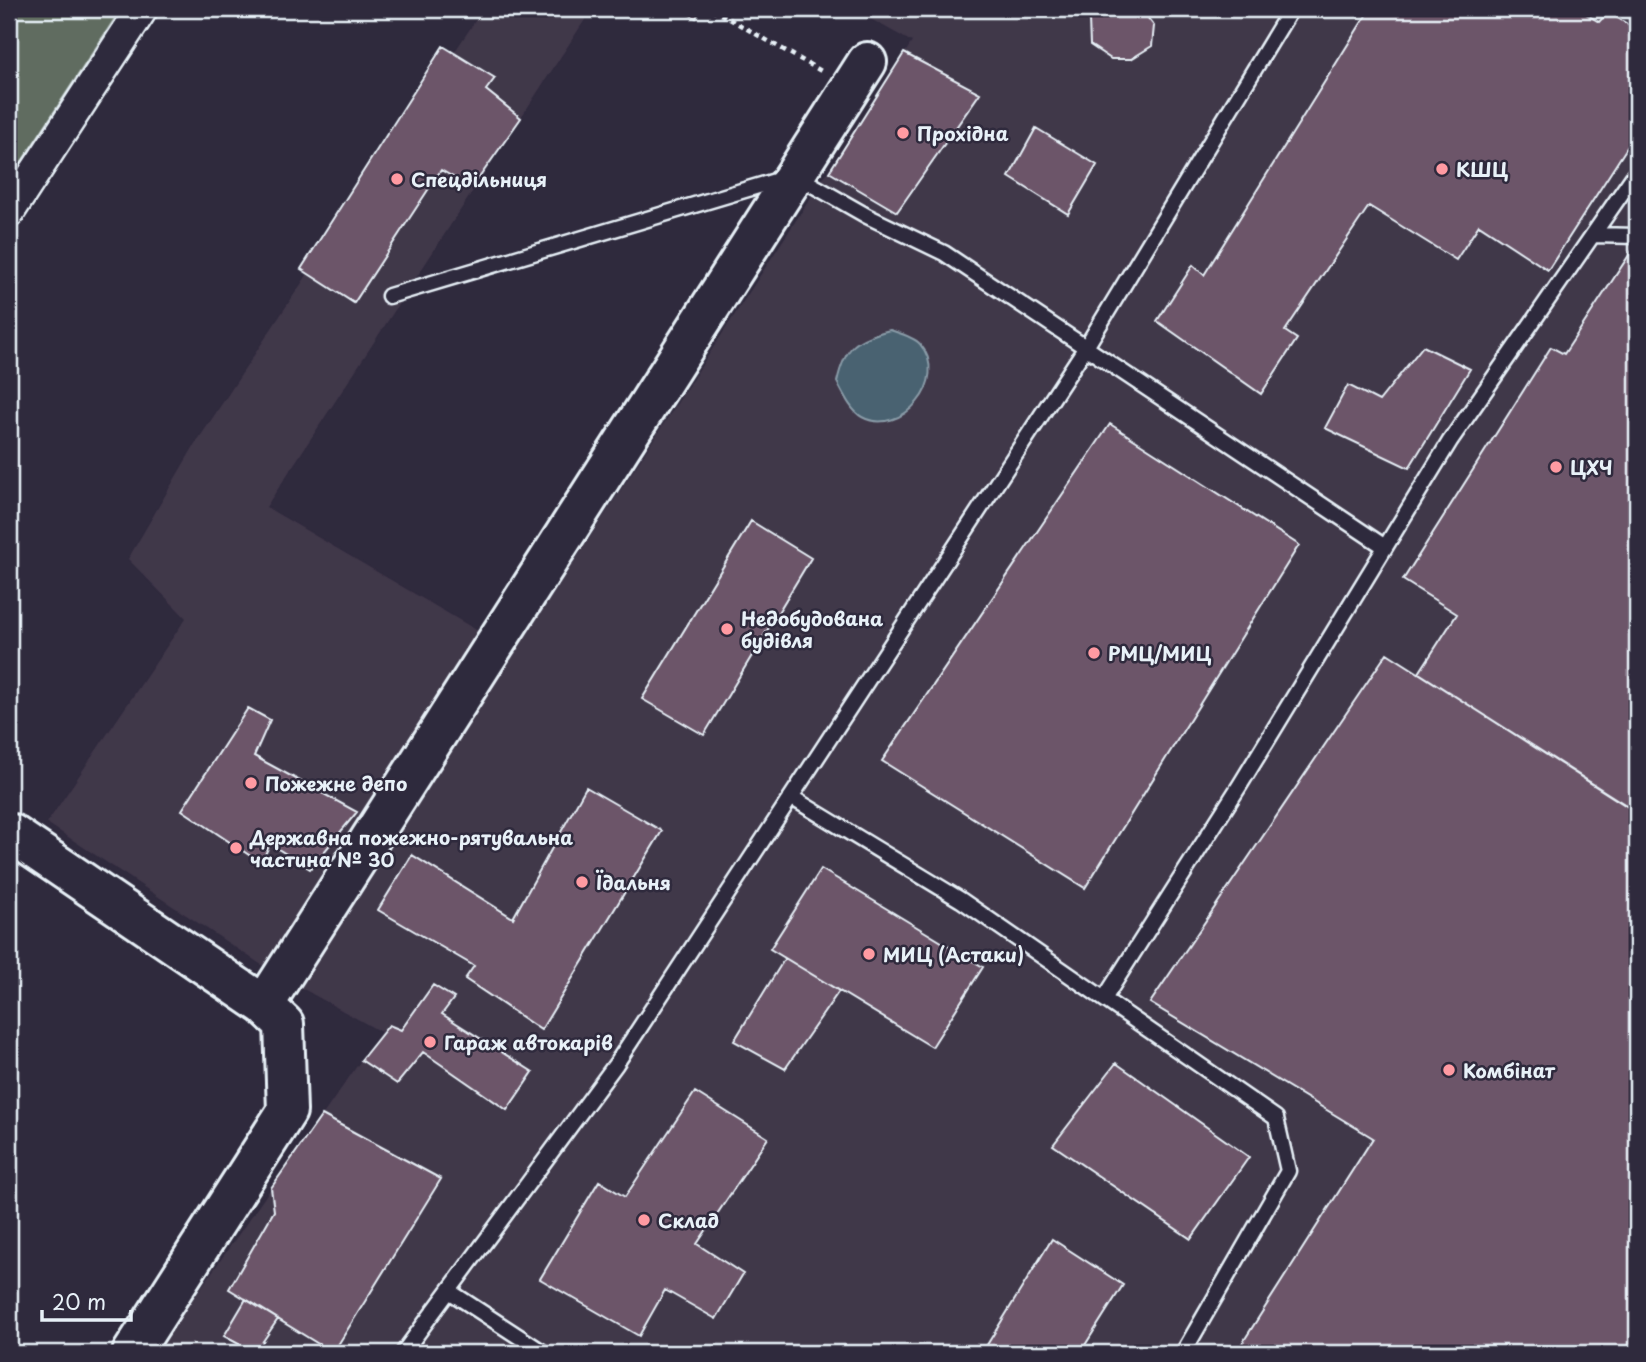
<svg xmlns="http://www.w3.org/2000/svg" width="1646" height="1362" font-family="'Playpen Sans',sans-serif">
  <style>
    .built { fill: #41374a }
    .green { fill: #606c60; stroke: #a4aeac; stroke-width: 2 }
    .water { fill: #496271; stroke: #899ba7; stroke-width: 2 }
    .building { fill: #6c5569; stroke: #e8f1f8; stroke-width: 2 }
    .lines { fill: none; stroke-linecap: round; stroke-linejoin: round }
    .lane-casing { stroke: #e8f1f8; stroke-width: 19 }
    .street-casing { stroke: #e8f1f8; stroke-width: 35 }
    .secondary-casing { stroke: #e8f1f8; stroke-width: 44 }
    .path { stroke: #e8f1f8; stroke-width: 4.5; stroke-dasharray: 5 5; stroke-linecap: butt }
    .lane { stroke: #2f2a3d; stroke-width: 14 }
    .street { stroke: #2f2a3d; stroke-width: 30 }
    .secondary { stroke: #2f2a3d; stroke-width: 38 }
    .poi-dot { fill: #ff9aa2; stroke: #2f2a3d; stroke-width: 2.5 }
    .labels { text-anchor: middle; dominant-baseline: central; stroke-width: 5; stroke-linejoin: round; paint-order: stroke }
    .poi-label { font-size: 19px; font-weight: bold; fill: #e8f1f8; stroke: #2f2a3d; text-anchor: start }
  </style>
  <rect width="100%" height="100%" fill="#2f2a3d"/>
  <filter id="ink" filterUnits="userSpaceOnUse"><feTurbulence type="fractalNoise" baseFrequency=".0143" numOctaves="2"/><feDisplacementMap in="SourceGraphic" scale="14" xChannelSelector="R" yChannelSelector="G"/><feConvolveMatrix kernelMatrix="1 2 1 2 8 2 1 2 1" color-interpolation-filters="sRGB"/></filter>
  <g filter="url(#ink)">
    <path class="built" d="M483 9H592L266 507 478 631 274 973 47 823 186 618 128 559 194 446Z
      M853 9H1637V1353H155L381 1032 298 986 912 42Z"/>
    <path class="green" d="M9 9H121L9 181Z"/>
    <path class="water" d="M890 330C899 333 914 337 920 344 951 380 901 438 862 417 851 411 843 393 837 382 845 346 855 339 890 330Z"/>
    <path class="building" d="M678 9H701L696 18Z
      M1098 9H1141L1154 26 1152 46 1131 59H1111L1090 45 1089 20Z
      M1370 9H1578L1599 22 1608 12 1637 30V132L1548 270 1479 225 1456 260 1369 206 1285 331 1297 339 1261 394 1157 321 1193 265 1204 275Z
      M443 46 495 78 486 90 521 118 472 188 441 170 354 303 301 269Z
      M904 53 980 93 897 212 829 172Z
      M1036 128 1097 165 1068 214 1009 177Z
      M1637 243V800L1631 809 1419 673 1457 614 1403 580 1551 347 1564 354Z
      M1423 346 1470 369 1409 468 1325 428 1348 385 1379 401Z
      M1110 424 1299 545 1085 888 882 761Z
      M751 521 811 558 704 735 642 699Z
      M1387 653 1637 812V1353H1236L1373 1138 1150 1003Z
      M248 708 270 720 254 756 357 812 310 869 270 844 261 863 182 810Z
      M586 787 662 831 541 1030 465 979 474 966 378 910 412 855 513 918Z
      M821 869 983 967 932 1047 770 949Z
      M785 958 839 991 785 1069 734 1041Z
      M433 985 454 998 442 1014 533 1072 507 1110 423 1052 397 1084 361 1060 389 1025 401 1030Z
      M1116 1063 1249 1157 1191 1239 1053 1145Z
      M695 1092 768 1138 697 1244 743 1274 716 1319 665 1290 639 1336 540 1279 599 1181 625 1197Z
      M322 1115 441 1179 333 1353 229 1289 274 1211 271 1188Z
      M1052 1239 1123 1285 1080 1353H982Z
      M246 1299 278 1319 255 1353 224 1336Z"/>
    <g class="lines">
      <defs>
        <path id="lane" d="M1593 235 1637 236
          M389 296 795 175 867 216 944 253 1385 547
          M791 797 961 900 1276 1118 1288 1171 1183 1353
          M1104 999 1240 785 1450 441 1637 171
          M449 1291 544 1353
          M403 1353 616 1064 1086 347 1291 9"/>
        <path id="street" d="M9 212 142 9"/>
        <path id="secondary" d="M9 838 12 834 264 1005 284 1024 287 1111 132 1353
          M264 1005 867 62"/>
      </defs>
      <use href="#lane" class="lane-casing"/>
      <use href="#street" class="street-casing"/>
      <use href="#secondary" class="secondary-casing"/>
      <path class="path" d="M712 9 821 71"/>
      <use href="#lane" class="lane"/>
      <use href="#street" class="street"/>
      <use href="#secondary" class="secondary"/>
    </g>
  </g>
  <g class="poi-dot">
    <circle cx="903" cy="133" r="7"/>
    <circle cx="1442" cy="169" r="7"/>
    <circle cx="397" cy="179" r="7"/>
    <circle cx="1556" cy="467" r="7"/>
    <circle cx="727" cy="629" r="7"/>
    <circle cx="1094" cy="653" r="7"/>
    <circle cx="251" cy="783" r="7"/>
    <circle cx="236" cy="848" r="7"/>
    <circle cx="582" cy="882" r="7"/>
    <circle cx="869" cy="954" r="7"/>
    <circle cx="430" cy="1042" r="7"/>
    <circle cx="1449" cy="1070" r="7"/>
    <circle cx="644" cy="1220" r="7"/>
  </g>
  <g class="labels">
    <g class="poi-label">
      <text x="917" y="133">Прохідна</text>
      <text x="1456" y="169">КШЦ</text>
      <text x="411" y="179">Спецдільниця</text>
      <text x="1570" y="467">ЦХЧ</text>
      <text x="741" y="618">Недобудована<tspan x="741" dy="22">будівля</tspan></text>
      <text x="1108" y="653">РМЦ/МИЦ</text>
      <text x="265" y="783">Пожежне депо</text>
      <text x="250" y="837">Державна пожежно-рятувальна<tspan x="250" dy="22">частина № 30</tspan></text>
      <text x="596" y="882">Їдальня</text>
      <text x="883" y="954">МИЦ (Астаки)</text>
      <text x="444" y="1042">Гараж автокарів</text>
      <text x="1463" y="1070">Комбінат</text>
      <text x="658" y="1220">Склад</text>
    </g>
  </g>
  <rect width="1646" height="1362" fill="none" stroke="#2f2a3d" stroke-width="35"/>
  <rect x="18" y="18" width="1611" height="1327" fill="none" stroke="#e8f1f8" stroke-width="2.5" filter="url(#ink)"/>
  <path d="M42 1310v10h89v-10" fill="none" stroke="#e8f1f8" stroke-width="3.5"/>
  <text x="52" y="1310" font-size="21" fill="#e8f1f8" stroke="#2f2a3d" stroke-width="5" paint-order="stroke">20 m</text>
</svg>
